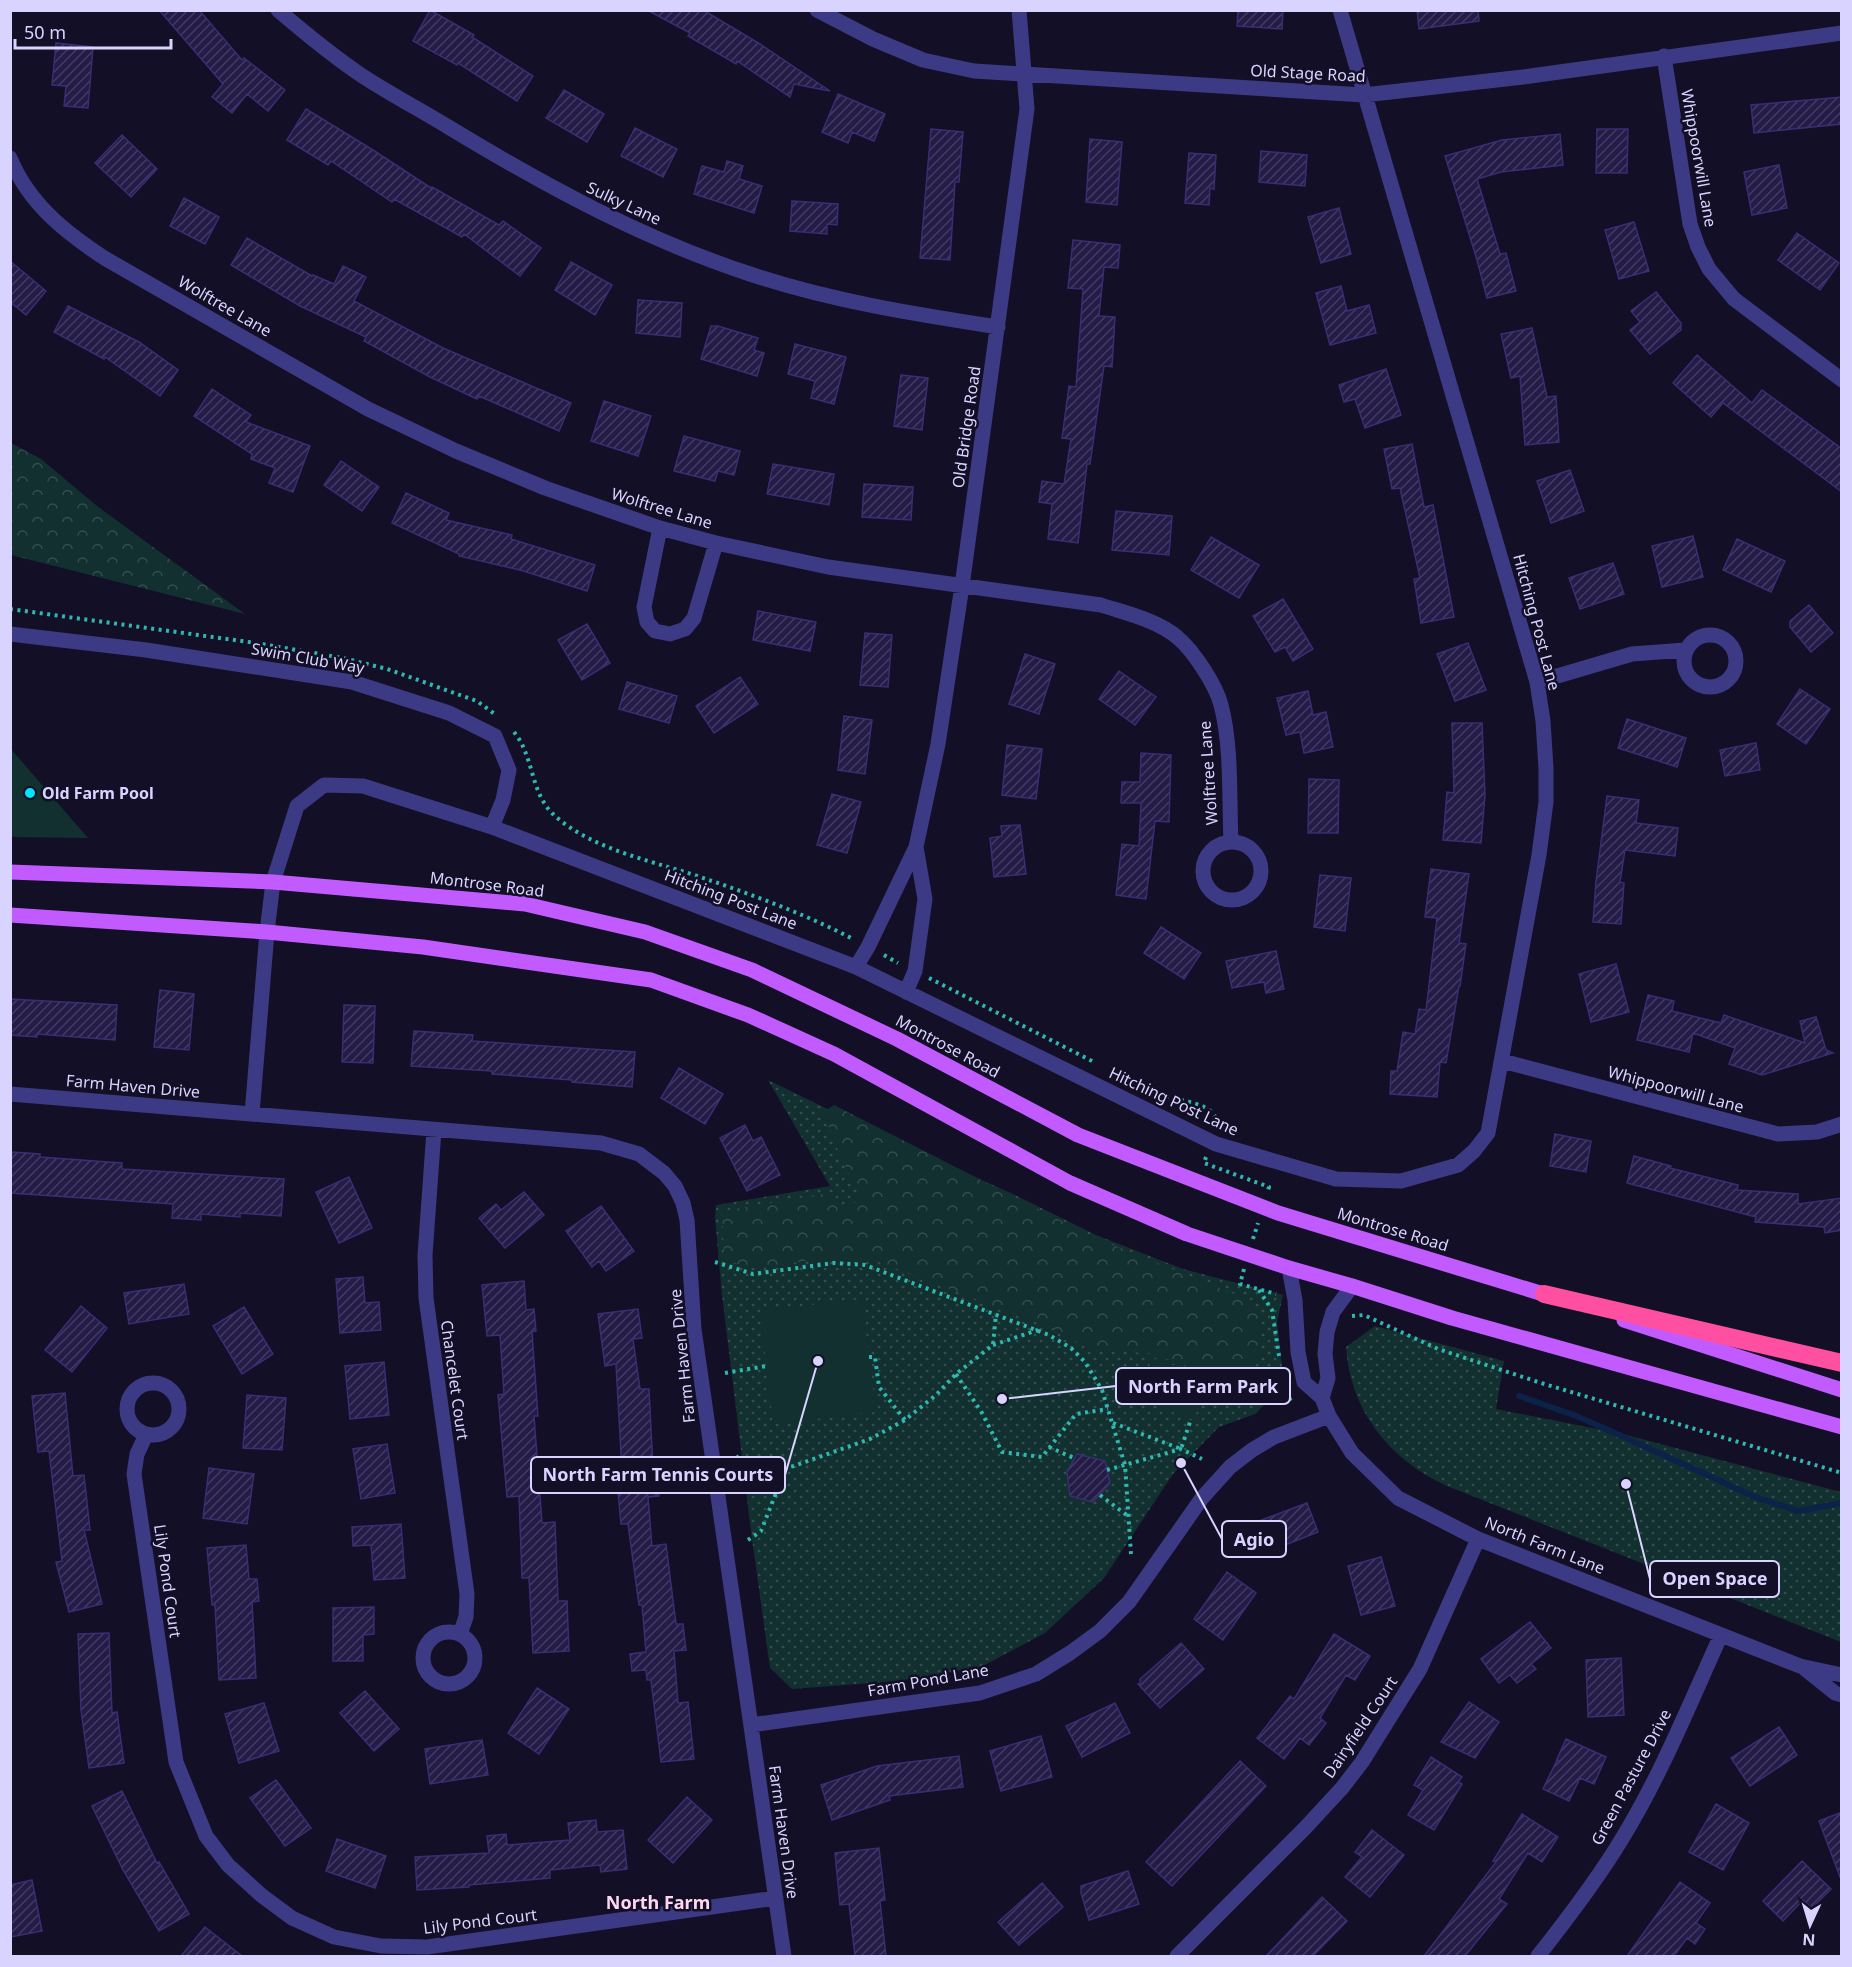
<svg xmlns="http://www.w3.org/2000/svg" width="1852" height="1967" font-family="'Noto Sans',sans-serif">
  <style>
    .green { fill: url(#green-dots) }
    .forest { fill: url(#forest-crowns) }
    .pitch { fill: #12302f }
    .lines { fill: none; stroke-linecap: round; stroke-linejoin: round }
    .stream { stroke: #0c2248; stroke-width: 6 }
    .building { fill: url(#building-hatch); stroke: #3b2d73; stroke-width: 1.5 }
    .path { stroke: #2fb8b0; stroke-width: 4; stroke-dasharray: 3 4.5; stroke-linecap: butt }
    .minor { stroke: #3d3a85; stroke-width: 15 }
    .major { stroke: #c25bff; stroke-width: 15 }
    .highway { stroke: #ff4fa3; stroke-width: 18 }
    .poi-dot { fill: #00e5ff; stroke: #130f26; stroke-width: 2 }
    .labels { text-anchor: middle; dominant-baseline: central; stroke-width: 5; stroke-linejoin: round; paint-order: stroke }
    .street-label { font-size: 16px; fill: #d9d4ff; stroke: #130f26 }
    .poi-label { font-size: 16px; font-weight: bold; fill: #d9d4ff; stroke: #130f26; text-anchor: start }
    .neighbourhood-label { font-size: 18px; font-weight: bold; fill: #ffd6f0; stroke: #130f26 }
    .leader { fill: none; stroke: #d9d4ff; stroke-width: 2 }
    .callout-dot { fill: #d9d4ff; stroke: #130f26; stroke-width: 2 }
    .callout { fill: #130f26; stroke: #d9d4ff; stroke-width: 2 }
    .callout-label { font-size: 18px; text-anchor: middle; font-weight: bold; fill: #d9d4ff }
  </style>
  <defs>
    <pattern id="green-dots" width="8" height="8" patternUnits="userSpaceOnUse" patternTransform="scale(1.5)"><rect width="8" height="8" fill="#12302f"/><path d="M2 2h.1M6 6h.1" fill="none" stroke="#344d4e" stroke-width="1.8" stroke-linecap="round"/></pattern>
    <pattern id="forest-crowns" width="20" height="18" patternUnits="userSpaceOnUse" patternTransform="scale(1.5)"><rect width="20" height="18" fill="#12302f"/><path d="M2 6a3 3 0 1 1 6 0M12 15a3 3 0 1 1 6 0" fill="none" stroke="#344d4e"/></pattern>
    <pattern id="building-hatch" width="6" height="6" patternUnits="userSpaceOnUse" patternTransform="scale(1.5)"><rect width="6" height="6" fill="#241b47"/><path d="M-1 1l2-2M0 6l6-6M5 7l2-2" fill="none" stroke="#433b63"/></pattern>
  </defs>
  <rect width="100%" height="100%" fill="#130f26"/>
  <path class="green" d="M768 1080 881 1135 1013 1194 1096 1235 1183 1269 1283 1295 1277 1322 1284 1384 1255 1414 1219 1427 1173 1474 1104 1578 1045 1633 981 1667 898 1681 792 1689 770 1668 752 1539 722 1295 715 1217 716 1205 830 1186Z
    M1375 1326 1504 1361 1496 1409 1623 1434 1841 1492V1642L1447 1486C1390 1460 1350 1411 1346 1347Z"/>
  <path class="forest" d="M11 443 41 459 97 506 245 614 11 555Z
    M834 1105 1091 1236 1252 1301 1261 1316V1362L1226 1379 1148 1353 1090 1350 1062 1332 868 1258H831L752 1268 724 1260 722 1211 829 1193 847 1209 860 1198 838 1151 823 1112Z"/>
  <path class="pitch" d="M11 749 88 838 11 837Z
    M862 1299 876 1412 773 1424 760 1311Z
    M1152 1358 1208 1377 1194 1420 1138 1399Z"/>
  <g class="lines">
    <path class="stream" d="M1519 1396 1574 1415 1624 1437 1755 1497 1798 1511 1842 1503"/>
  </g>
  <path class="building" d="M159 10H199L242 60 244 58 285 90 268 111 247 94 232 113 212 97 223 84Z
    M430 10 474 35 472 37 533 76 517 101 458 63 457 65 413 41Z
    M647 10H703L760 44 830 91 794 84 790 97 737 61 736 64 688 36 690 33Z
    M1238 10H1283L1282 29 1237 26Z
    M1417 10H1478L1479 21 1419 29Z
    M56 43 93 47 88 108 64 106 66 86 52 85Z
    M564 90 604 114 587 142 546 118Z
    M838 94 885 114 874 141 852 132 848 143 822 132Z
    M1842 97V124L1754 133 1751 105Z
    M306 109 373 150 431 188 432 187 499 225 503 221 541 248 520 276 464 234 462 237 394 199 392 202 331 161 328 165 287 140Z
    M635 128 677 149 663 177 621 156Z
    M931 129 963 132 959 182H955L950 260 920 258Z
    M1597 129H1628L1627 173H1596Z
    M1560 134 1563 165 1501 172 1477 179 1500 254 1506 253 1516 291 1487 298 1477 260 1445 156 1502 140Z
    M122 135 157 169 131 197 95 163Z
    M1090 139 1122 142 1117 205 1086 202Z
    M1261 151 1307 155 1305 186 1259 182Z
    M1189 153 1216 155 1214 189 1210 188 1209 205 1185 203Z
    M727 161 743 166 739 179 762 186 754 213 694 194 702 166 724 172Z
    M1779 165 1787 208 1752 215 1744 172Z
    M184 198 219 217 205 244 170 226Z
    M792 201 838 204 837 225 827 224V234L790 231Z
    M1339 208 1351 254 1321 263 1308 217Z
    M1634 222 1649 271 1619 279 1605 230Z
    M1797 233 1839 263 1820 290 1778 260Z
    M247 238 312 276 313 275 334 284 343 266 366 277 354 301 443 348 571 403 559 431 479 396 477 399 430 377 364 341 366 337 300 306 231 265Z
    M1073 240 1120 245 1118 268 1104 267 1099 316 1115 317 1112 367 1104 366 1090 464H1087L1078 543 1048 539 1052 504 1039 502 1042 481 1064 484 1071 439 1062 438 1069 386 1076 387 1083 289 1068 288Z
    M10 261 46 291 26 315 10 302Z
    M571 262 612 285 595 315 555 290Z
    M1341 286 1347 311 1369 305 1376 333 1330 345 1316 293Z
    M1656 292 1681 323V330L1650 354 1630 330 1640 322 1631 311Z
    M638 300 682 303 680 337 636 333Z
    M68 306 139 342 178 370 160 396 105 357 104 359 54 332Z
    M711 326H718L758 338 754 350 764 353 757 376 701 359Z
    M1532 328 1547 397 1556 396 1559 442 1525 445 1520 376 1511 378 1501 334Z
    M795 344 846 357 834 404 811 398 815 381 788 374Z
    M1697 355 1752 403 1762 390 1842 449V492L1723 403 1711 417 1673 383Z
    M1386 369 1401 415 1365 428 1355 399 1344 402 1339 385Z
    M901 375 928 378 922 430 894 426Z
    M212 389 251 415 246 422 310 446 293 492 269 483 275 468 251 459 252 454 194 416Z
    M604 401 651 416 638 456 591 441Z
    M684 436 740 451 734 475 718 471 715 481 674 471Z
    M1412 444 1424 507 1433 505 1454 617 1421 623 1414 579 1420 578 1400 488 1392 489 1384 449Z
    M341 461 379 487 362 511 324 485Z
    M773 464 834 474 829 505 767 494Z
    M1570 470 1584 511 1551 523 1537 481Z
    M864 484 913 487 911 520 862 517Z
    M406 493 449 513 446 520 512 535 511 539 595 565 587 591 520 570 459 556V554L392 523Z
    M1116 511 1172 516 1169 555 1112 550Z
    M1693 536 1703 577 1662 587 1652 546Z
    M1211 537 1259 565 1239 598 1191 570Z
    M1737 539 1785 561 1771 592 1723 570Z
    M1613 563 1624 594 1580 609 1569 578Z
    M1283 599 1313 649 1293 661 1285 647 1275 652 1253 616Z
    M1809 605 1833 633 1811 652 1790 627V621Z
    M758 611 816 622 810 651 753 640Z
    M587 624 610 663 582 680 558 640Z
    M865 633 892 635 888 687 860 685Z
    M1468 643 1486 690 1455 701 1437 654Z
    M1025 654 1055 664 1039 714 1009 704Z
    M1119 671 1156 697 1135 725 1099 699Z
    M740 677 758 704 714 733 696 706Z
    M627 682 677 696 669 723 619 709Z
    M1800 689 1830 709 1806 744 1777 724Z
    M1308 691 1313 715 1326 712 1333 747 1304 753 1300 732 1286 735 1277 698Z
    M844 716 872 720 865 774 838 770Z
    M1627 719 1686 738 1677 767 1618 748Z
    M1452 723H1482L1485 795 1481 843 1443 840 1447 792 1454 793Z
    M1756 743 1760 770 1725 776 1720 750Z
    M1007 745 1042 749 1036 799 1002 795Z
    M1141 753 1171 755 1169 822 1155 821 1146 899 1116 895 1122 844 1139 846 1141 803H1121L1122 782H1140Z
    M1309 779 1339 780 1338 833H1308Z
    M832 794 861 802 847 853 817 845Z
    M1607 796 1639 800 1636 823 1678 828 1675 856 1625 850 1620 882 1624 883 1621 924 1593 922 1596 881Z
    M1020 825 1026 874 994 877 990 838 1002 836 1001 826Z
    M1431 869 1469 874 1459 943 1466 944 1460 986H1459L1446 1063 1440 1062 1437 1097 1390 1094 1391 1071H1397L1403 1032 1415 1034 1419 1009 1426 1010 1437 918 1425 917Z
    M1320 875 1351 878 1345 931 1314 927Z
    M1161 927 1201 953 1184 979 1144 953Z
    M1276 951 1284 989 1266 993 1264 982 1232 988 1226 961Z
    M1616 964 1629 1012 1591 1022 1579 974Z
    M160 990 194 994 189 1050 154 1047Z
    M1648 995 1674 1001 1672 1011 1721 1023 1724 1015 1805 1043 1800 1021 1816 1017 1826 1050 1833 1053 1762 1075 1729 1064 1735 1048 1693 1033 1689 1052 1637 1040Z
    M10 999 117 1005 115 1040 37 1034V1037L10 1035Z
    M344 1005 375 1006 373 1063 342 1062Z
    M414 1031 473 1035 472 1041 635 1052 632 1087 572 1082V1080L492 1074V1071L411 1066Z
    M679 1068 723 1094 705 1124 661 1098Z
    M745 1125 753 1141 761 1137 780 1175 747 1191 720 1138Z
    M1555 1134 1591 1141 1586 1172 1550 1166Z
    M12 1152 40 1154V1157L122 1163V1169L284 1179 281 1216 240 1213V1217L201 1214V1220L172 1218 173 1204 10 1193Z
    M1634 1156 1671 1166 1670 1168 1738 1185 1737 1190 1798 1194V1204L1842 1198V1230L1825 1233 1824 1227 1755 1222 1756 1217 1627 1183Z
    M349 1177 372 1228 339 1243 316 1192Z
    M524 1192 544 1215 505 1248 479 1218 496 1204 501 1210Z
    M601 1206 634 1251 606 1271 599 1261 592 1267 566 1231Z
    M363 1277 365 1303 379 1302 381 1330 340 1333 336 1279Z
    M524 1281 526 1310 534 1309 536 1331 532 1332 538 1416H534L542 1523 555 1522 558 1601H567L569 1651 533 1653 529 1578H522L519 1496 507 1497 498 1395 504 1394 500 1335 487 1336 482 1285Z
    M184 1284 189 1314 129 1324 124 1293Z
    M81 1306 107 1328 72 1372 45 1350Z
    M244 1307 273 1354 242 1374 213 1326Z
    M638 1309 642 1338 633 1339 640 1389H649L653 1468H656L659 1496 648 1497 652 1546 666 1544 676 1624H683L686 1650 674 1651 678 1703 688 1702 694 1759 661 1762 651 1680H647L646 1670 632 1671 630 1654 646 1652 642 1605H639L628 1524H621L616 1471H622L616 1364 605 1366 598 1314Z
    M384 1362 389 1415 350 1419 345 1366Z
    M65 1393 73 1476 84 1475 90 1530H84L102 1604 69 1612 56 1562 62 1561 49 1451 38 1452 32 1396Z
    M247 1395 286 1398 282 1450 243 1448Z
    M387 1444 395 1493 361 1499 353 1449Z
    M1077 1454 1105 1461 1110 1483 1093 1502 1070 1496 1067 1472Z
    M209 1468 254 1474 247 1524 203 1518Z
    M1307 1503 1318 1532 1262 1554 1251 1524Z
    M401 1524 405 1578 374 1580 371 1545 353 1546 352 1527Z
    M246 1545 249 1579H257L259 1601 252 1602 256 1678 219 1680 215 1605H212L207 1548Z
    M1381 1557 1395 1606 1361 1615 1348 1566Z
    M1227 1572 1256 1593 1223 1640 1194 1619Z
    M374 1607V1634L363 1635V1661H333V1608Z
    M1530 1622 1551 1648 1531 1664 1536 1669 1517 1683 1510 1675 1499 1683 1481 1659Z
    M109 1633 112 1713 117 1712 124 1763 89 1768 81 1710 78 1634Z
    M1334 1634 1370 1656 1355 1680 1346 1675 1320 1718 1326 1723 1309 1745 1300 1738 1284 1759 1257 1738 1290 1696 1294 1699Z
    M1181 1643 1204 1669 1160 1708 1138 1684H1140V1679Z
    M1621 1658 1624 1715 1588 1717 1586 1660Z
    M537 1688 569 1709 539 1754 508 1733Z
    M365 1691 399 1729 374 1751 340 1713Z
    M1469 1702 1499 1722 1475 1758 1441 1742Z
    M264 1703 279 1751 239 1763 225 1714Z
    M1115 1703 1130 1733 1082 1757 1066 1726Z
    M1779 1727 1797 1755 1750 1786 1731 1758Z
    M1041 1736 1052 1777 1001 1791 990 1751Z
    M1566 1739 1606 1757 1594 1784 1580 1778 1569 1801 1543 1789 1557 1760 1559 1762 1557 1759Z
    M482 1740 488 1775 430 1784 425 1749Z
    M959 1756 963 1787 889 1796 890 1800 832 1820 821 1785 877 1766Z
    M1431 1757 1462 1777 1458 1782 1462 1784 1434 1830 1408 1815 1423 1790 1414 1785Z
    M1240 1761 1266 1786 1172 1886 1146 1862Z
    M276 1780 311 1828 285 1846 250 1798Z
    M122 1791 157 1863 159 1862 189 1914 159 1931 123 1870 92 1806Z
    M687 1797 712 1820 673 1863 648 1840Z
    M1716 1804 1749 1823 1723 1870 1689 1852Z
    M1842 1812V1876L1840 1877 1819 1821Z
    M1522 1814 1558 1837 1542 1862 1528 1853 1499 1899 1507 1904 1465 1956H1424L1496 1862 1493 1861Z
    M596 1820 597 1832 623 1830 627 1869 601 1872 600 1865 550 1870V1878L469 1885V1887L417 1890 415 1857 489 1853 487 1836 506 1834 507 1845 570 1840 568 1823Z
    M1372 1830 1404 1855 1370 1897 1345 1877 1362 1857 1355 1852Z
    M337 1839 386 1856 375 1888 326 1871Z
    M879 1848 885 1900 880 1901 886 1956H855L849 1904 840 1905 835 1853Z
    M1802 1861 1831 1889 1812 1908 1803 1900 1783 1921 1763 1901Z
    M1128 1871 1139 1904 1089 1920 1081 1893V1886Z
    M32 1880 42 1931 10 1937V1885Z
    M1680 1882 1710 1903 1696 1923 1705 1929 1695 1944 1687 1938 1674 1956H1627Z
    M1042 1883 1063 1907 1019 1945 998 1922Z
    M1322 1897 1347 1921 1313 1956H1266Z
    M205 1927 242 1956H181Z"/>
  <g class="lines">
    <path class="path" d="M10 609 256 643 343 658 387 669 477 701 496 715
      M514 732C534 756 530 792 553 814 592 851 659 862 709 880 758 897 807 915 853 939
      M884 955 898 963
      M929 978 1094 1062
      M1159 1094C1178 1102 1219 1101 1217 1127
      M1206 1157 1204 1163 1269 1187 1267 1193
      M1253 1239 1258 1223
      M715 1262 753 1274 834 1263 865 1265 1049 1335 1071 1348 1085 1362 1102 1390 1125 1465 1131 1554
      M1244 1269 1240 1284 1276 1294
      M1259 1290 1272 1310 1279 1356
      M1352 1316 1364 1315 1438 1349 1541 1383 1842 1473
      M993 1345 1038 1330
      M869 1357H875L879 1387 905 1420
      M725 1373 766 1366
      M956 1374 982 1413 1002 1452 1042 1457 1076 1414 1108 1409
      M1284 1384 1291 1402
      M1113 1423 1181 1449 1191 1419
      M1049 1447 1076 1459
      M736 1456 749 1467 770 1471 794 1466 870 1439 905 1420 936 1395 956 1374 993 1345 996 1314
      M1107 1470 1181 1449 1202 1459
      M1100 1495 1128 1516
      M748 1540 761 1531 786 1468"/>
    <path class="minor" d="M278 10C306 34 334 57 364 77 392 95 422 111 450 128 546 186 643 239 750 274 831 301 914 314 998 327
      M817 10 873 39 923 60 974 71 1364 95 1523 77 1842 33
      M1664 56 1690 224 1698 247 1709 269 1734 299 1842 380
      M10 158C29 204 66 233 106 259L368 409 456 451 545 488 660 528 716 543 828 567 1101 605C1125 613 1157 620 1177 637 1193 650 1216 685 1221 705 1232 746 1229 800 1231 842
      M660 528 644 607 647 622 655 631 670 634 685 629 694 618 716 543
      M10 634 146 650 352 682 449 713 495 736 509 770 503 800 492 827
      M1684 661a26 26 0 1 1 52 0a26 26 0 1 1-52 0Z
      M1537 682 1632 654 1685 650
      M1203 871a29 29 0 1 1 58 0a29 29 0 1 1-58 0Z
      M856 967 868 947 916 847 938 744 962 586 1027 109 1019 10
      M906 992 915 971 925 899 916 847
      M1502 1061 1778 1134 1817 1132 1842 1124
      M10 1094 601 1143 639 1154 664 1173 675 1186 683 1203 687 1220 694 1329 784 1956
      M252 1114 267 932 273 882 297 806 324 785 363 786 492 827 856 967 1216 1144 1336 1179 1401 1181 1458 1165 1474 1151 1488 1133 1539 855 1546 802V768L1543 721 1537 682 1340 10
      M434 1130 425 1255 426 1298 467 1594 466 1617 460 1634
      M1289 1268 1295 1300 1298 1352 1304 1382 1322 1398 1329 1416 1352 1453 1398 1498 1478 1539 1800 1666 1842 1675
      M127 1409a26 26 0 1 1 52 0a26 26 0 1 1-52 0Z
      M1322 1398 1328 1378 1325 1354 1327 1332 1333 1312 1352 1286
      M146 1435 137 1454 134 1474 176 1762 206 1836 228 1865 261 1895 292 1918 334 1937 381 1946 427 1947 776 1898
      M423 1658a26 26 0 1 1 52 0a26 26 0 1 1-52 0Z
      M1805 1669 1835 1693 1842 1695
      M751 1725 980 1693 1036 1674 1070 1653 1100 1631 1129 1602 1202 1498 1230 1467 1252 1450 1274 1437 1329 1416
      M1177 1956 1306 1827 1342 1788 1362 1762 1420 1669 1478 1539
      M1538 1956C1568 1918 1598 1879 1623 1837 1662 1773 1690 1703 1721 1635"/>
    <path class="major" d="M10 872 273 882 525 904 645 932 752 970 897 1039 1078 1135 1278 1213 1553 1297
      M10 915 267 932 423 947 651 980 748 1015 834 1054 1070 1183 1187 1234 1289 1268 1352 1286 1452 1318 1842 1427
      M1624 1320 1842 1390"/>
    <path class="highway" d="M1544 1294 1842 1363"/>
  </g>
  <circle class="poi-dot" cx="30" cy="793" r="6"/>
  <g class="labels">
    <g class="street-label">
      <text transform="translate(1308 73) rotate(3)">Old Stage Road</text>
      <text transform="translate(1699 158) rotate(80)">Whippoorwill Lane</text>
      <text transform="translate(624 203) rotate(25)">Sulky Lane</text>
      <text transform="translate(225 306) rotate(30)">Wolftree Lane</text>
      <text transform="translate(966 427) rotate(-82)">Old Bridge Road</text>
      <text transform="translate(662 508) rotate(17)">Wolftree Lane</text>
      <text transform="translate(1537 622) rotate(75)">Hitching Post Lane</text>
      <text transform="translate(308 658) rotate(10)">Swim Club Way</text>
      <text transform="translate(1208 773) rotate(-94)">Wolftree Lane</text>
      <text transform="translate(487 884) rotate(7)">Montrose Road</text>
      <text transform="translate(731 899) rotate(21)">Hitching Post Lane</text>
      <text transform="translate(948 1046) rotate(28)">Montrose Road</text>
      <text transform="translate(133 1086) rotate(5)">Farm Haven Drive</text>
      <text transform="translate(1676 1089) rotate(15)">Whippoorwill Lane</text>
      <text transform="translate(1174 1101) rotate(25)">Hitching Post Lane</text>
      <text transform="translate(1393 1229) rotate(17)">Montrose Road</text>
      <text transform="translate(682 1356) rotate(-96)">Farm Haven Drive</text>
      <text transform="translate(455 1380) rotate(82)">Chancelet Court</text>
      <text transform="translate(1545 1545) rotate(22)">North Farm Lane</text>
      <text transform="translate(168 1581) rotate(82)">Lily Pond Court</text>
      <text transform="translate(928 1680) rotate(-10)">Farm Pond Lane</text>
      <text transform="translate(1360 1727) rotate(-56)">Dairyfield Court</text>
      <text transform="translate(1631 1777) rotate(-62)">Green Pasture Drive</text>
      <text transform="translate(784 1832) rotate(82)">Farm Haven Drive</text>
      <text transform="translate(480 1921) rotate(-7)">Lily Pond Court</text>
    </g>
    <g class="poi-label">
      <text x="42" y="793">Old Farm Pool</text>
    </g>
    <g class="neighbourhood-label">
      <text x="658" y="1902">North Farm</text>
    </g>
  </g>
  <path class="leader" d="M1002 1399L1116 1386M818 1361L785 1475M1181 1463L1222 1539M1626 1484L1650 1579"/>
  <g class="callout-dot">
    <circle cx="1002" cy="1399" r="6"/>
    <circle cx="818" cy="1361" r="6"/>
    <circle cx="1181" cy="1463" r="6"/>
    <circle cx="1626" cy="1484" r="6"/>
  </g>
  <g class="callout">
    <rect x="1116" y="1368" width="174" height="36" rx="6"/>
    <rect x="531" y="1457" width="254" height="36" rx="6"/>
    <rect x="1222" y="1521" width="64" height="36" rx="6"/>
    <rect x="1650" y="1561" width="129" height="36" rx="6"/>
  </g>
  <g class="callout-label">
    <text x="1203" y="1393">North Farm Park</text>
    <text x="658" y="1481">North Farm Tennis Courts</text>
    <text x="1254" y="1546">Agio</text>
    <text x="1715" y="1585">Open Space</text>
  </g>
  <rect width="1852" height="1967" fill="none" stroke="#d9d4ff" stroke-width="24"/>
  <g transform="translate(1810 1925) rotate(184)" stroke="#130f26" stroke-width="4.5" paint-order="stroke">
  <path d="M0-4.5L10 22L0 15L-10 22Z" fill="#d9d4ff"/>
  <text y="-9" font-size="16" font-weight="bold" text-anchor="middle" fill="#d9d4ff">N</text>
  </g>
  <path d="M15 39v9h156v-9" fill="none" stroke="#d9d4ff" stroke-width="3"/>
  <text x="24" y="39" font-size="18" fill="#d9d4ff" stroke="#130f26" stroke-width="4.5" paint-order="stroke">50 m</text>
</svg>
